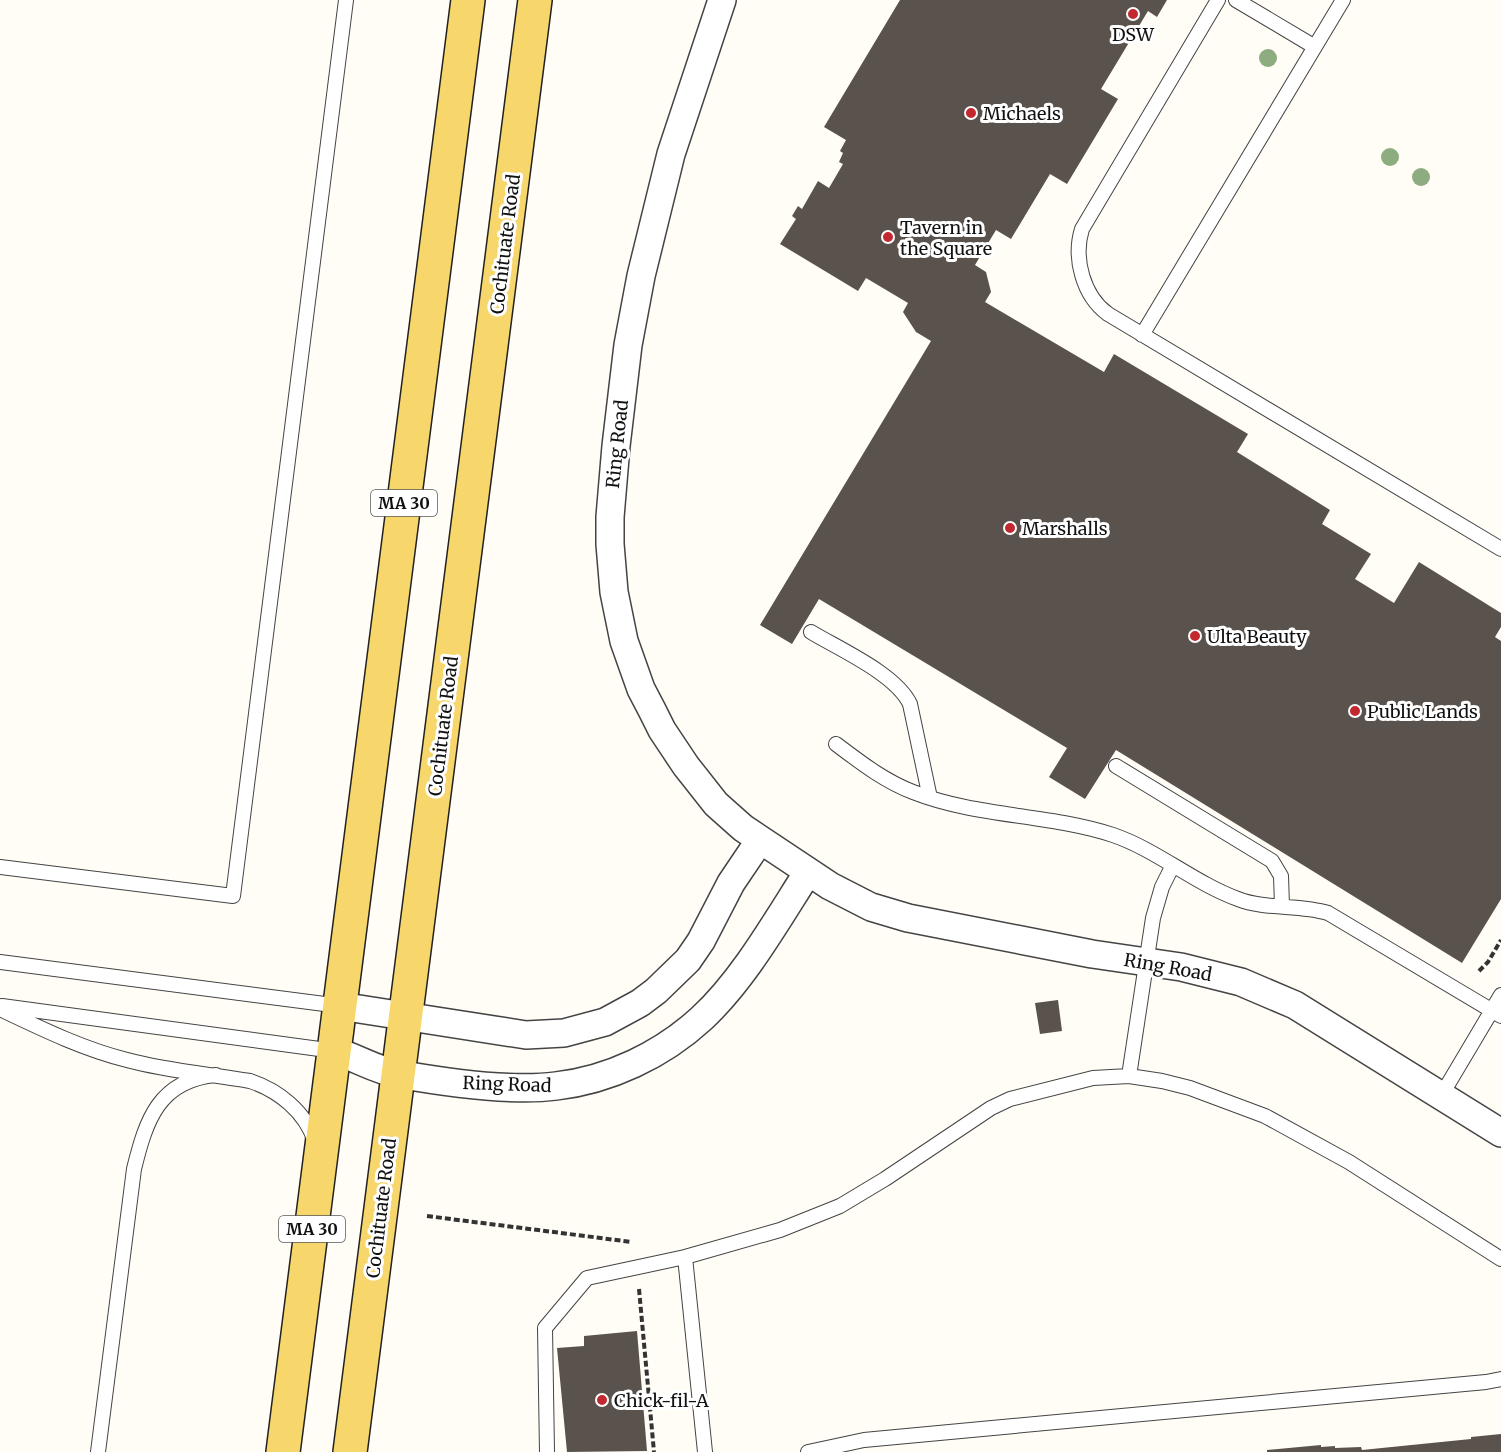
<svg xmlns="http://www.w3.org/2000/svg" width="1501" height="1452" font-family="Merriweather,serif">
  <style>
    .building { fill: #5a524d }
    .lines { fill: none; stroke-linecap: round; stroke-linejoin: round }
    .service-casing { stroke: #444; stroke-width: 16 }
    .minor-casing { stroke: #444; stroke-width: 30 }
    .primary-casing { stroke: #222; stroke-width: 36 }
    .path { stroke: #333; stroke-width: 4; stroke-dasharray: 6 3; stroke-linecap: butt }
    .service { stroke: #fff; stroke-width: 14 }
    .minor { stroke: #fff; stroke-width: 27 }
    .primary { stroke: #f7d66c; stroke-width: 33 }
    .tree { fill: #8dac80 }
    .poi-dot { fill: #c1282f; stroke: #fff; stroke-width: 2 }
    .labels { text-anchor: middle; dominant-baseline: central; stroke-width: 6; stroke-linejoin: round; paint-order: stroke }
    .shield { fill: #fff; stroke: #585858; stroke-width: 1.5 }
    .shield-label { font-size: 16px; font-weight: bold; fill: #111 }
    .poi-label { font-size: 18px; fill: #111; stroke: #fff; text-anchor: start }
    .street-label { font-size: 18px; fill: #111; stroke: #fff }
  </style>
  <rect width="100%" height="100%" fill="#fffdf5"/>
  <path class="building" d="M900 0H1167L1157 17 1148 11 1101 89 1118 99 1067 184 1050 174 1011 239 996 230 975 265 986 272 991 292 985 302 1104 372 1114 354 1248 434 1237 452 1330 510 1322 524 1371 554 1355 579 1394 603 1419 562 1501 613V627L1495 637 1501 641V899L1462 963 1116 750 1085 799 1049 777 1067 748 819 599 792 644 760 625 931 341 916 332 903 312 908 303 866 278 858 291 780 244 796 219 792 216 798 206 802 209 818 181 829 188 843 164 839 162 843 153 840 151 846 140 824 127Z
    M1058 1000 1062 1031 1040 1034 1035 1003Z
    M637 1331 647 1451 567 1452 557 1348 584 1346V1336Z
    M1501 1434V1452H1267V1450L1321 1445V1447L1335 1446V1448L1361 1447 1362 1450 1471 1439V1437Z"/>
  <g class="lines">
    <defs>
      <path id="service" d="M1218 0 1082 229C1073 258 1083 296 1108 314L1501 549
        M1236 0 1315 47
        M1142 335 1343 0
        M811 632C839 649 896 674 910 704L930 798
        M836 744C860 762 884 781 913 792 976 817 1049 814 1113 835 1157 850 1194 883 1238 899 1266 910 1299 904 1328 913L1501 1016
        M1116 766 1272 861 1281 876 1282 906
        M0 867 233 896 346 0
        M0 962 340 1006
        M2 1006 334 1051
        M0 1009C42 1029 83 1049 127 1060 167 1071 209 1074 250 1081 278 1090 306 1112 315 1142
        M1129 1076 1153 918 1162 887 1173 865
        M1441 1096 1501 995
        M98 1452 134 1169C146 1120 159 1080 216 1075
        M547 1452 545 1328 587 1278 685 1257
        M705 1452 685 1257 780 1230 840 1206 885 1179 991 1108 1010 1099 1093 1078 1129 1076 1162 1081 1190 1088 1265 1116 1349 1162 1501 1259
        M808 1452 864 1440 1486 1382 1501 1379"/>
      <path id="minor" d="M722 0 671 154 641 276 628 345 616 446 610 517V544L614 592 624 641 641 689 652 710 662 730 686 766 716 804 743 828 830 886 871 907 908 918 1092 954 1181 967 1241 982 1295 1005 1501 1133
        M340 1006 526 1035 564 1033 605 1022 640 1003 656 991 688 960 701 941 731 883 760 840
        M334 1051C356 1057 375 1070 398 1074 443 1082 511 1092 556 1086 609 1080 662 1055 702 1018 744 979 777 920 808 872"/>
      <path id="primary" d="M283 1452 468 0
        M350 1452 535 0"/>
    </defs>
    <use href="#service" class="service-casing"/>
    <use href="#minor" class="minor-casing"/>
    <use href="#primary" class="primary-casing"/>
    <path class="path" d="M1479 971 1488 962 1501 940
      M427 1216 632 1242
      M639 1289 654 1452"/>
    <use href="#service" class="service"/>
    <use href="#minor" class="minor"/>
    <use href="#primary" class="primary"/>
  </g>
  <g class="tree">
    <circle cx="1268" cy="58" r="9"/>
    <circle cx="1390" cy="157" r="9"/>
    <circle cx="1421" cy="177" r="9"/>
  </g>
  <g class="poi-dot">
    <circle cx="1133" cy="14" r="6"/>
    <circle cx="971" cy="113" r="6"/>
    <circle cx="888" cy="237" r="6"/>
    <circle cx="1010" cy="528" r="6"/>
    <circle cx="1195" cy="636" r="6"/>
    <circle cx="1355" cy="711" r="6"/>
    <circle cx="602" cy="1400" r="6"/>
  </g>
  <g class="labels">
    <g class="shield">
      <rect x="371" y="490" width="66" height="26" rx="4.5"/>
      <rect x="279" y="1216" width="66" height="26" rx="4.5"/>
    </g>
    <g class="shield-label">
      <text x="404" y="503">MA 30</text>
      <text x="312" y="1229">MA 30</text>
    </g>
    <g class="poi-label">
      <text x="1133" y="34" text-anchor="middle">DSW</text>
      <text x="983" y="113">Michaels</text>
      <text x="900" y="227">Tavern in<tspan x="900" dy="21">the Square</tspan></text>
      <text x="1022" y="528">Marshalls</text>
      <text x="1207" y="636">Ulta Beauty</text>
      <text x="1367" y="711">Public Lands</text>
      <text x="614" y="1400">Chick-fil-A</text>
    </g>
    <g class="street-label">
      <text transform="translate(505 244) rotate(-83)">Cochituate Road</text>
      <text transform="translate(617 444) rotate(-84)">Ring Road</text>
      <text transform="translate(443 726) rotate(-83)">Cochituate Road</text>
      <text transform="translate(1168 967) rotate(10)">Ring Road</text>
      <text transform="translate(507 1084) rotate(2)">Ring Road</text>
      <text transform="translate(381 1208) rotate(-83)">Cochituate Road</text>
    </g>
  </g>
</svg>
